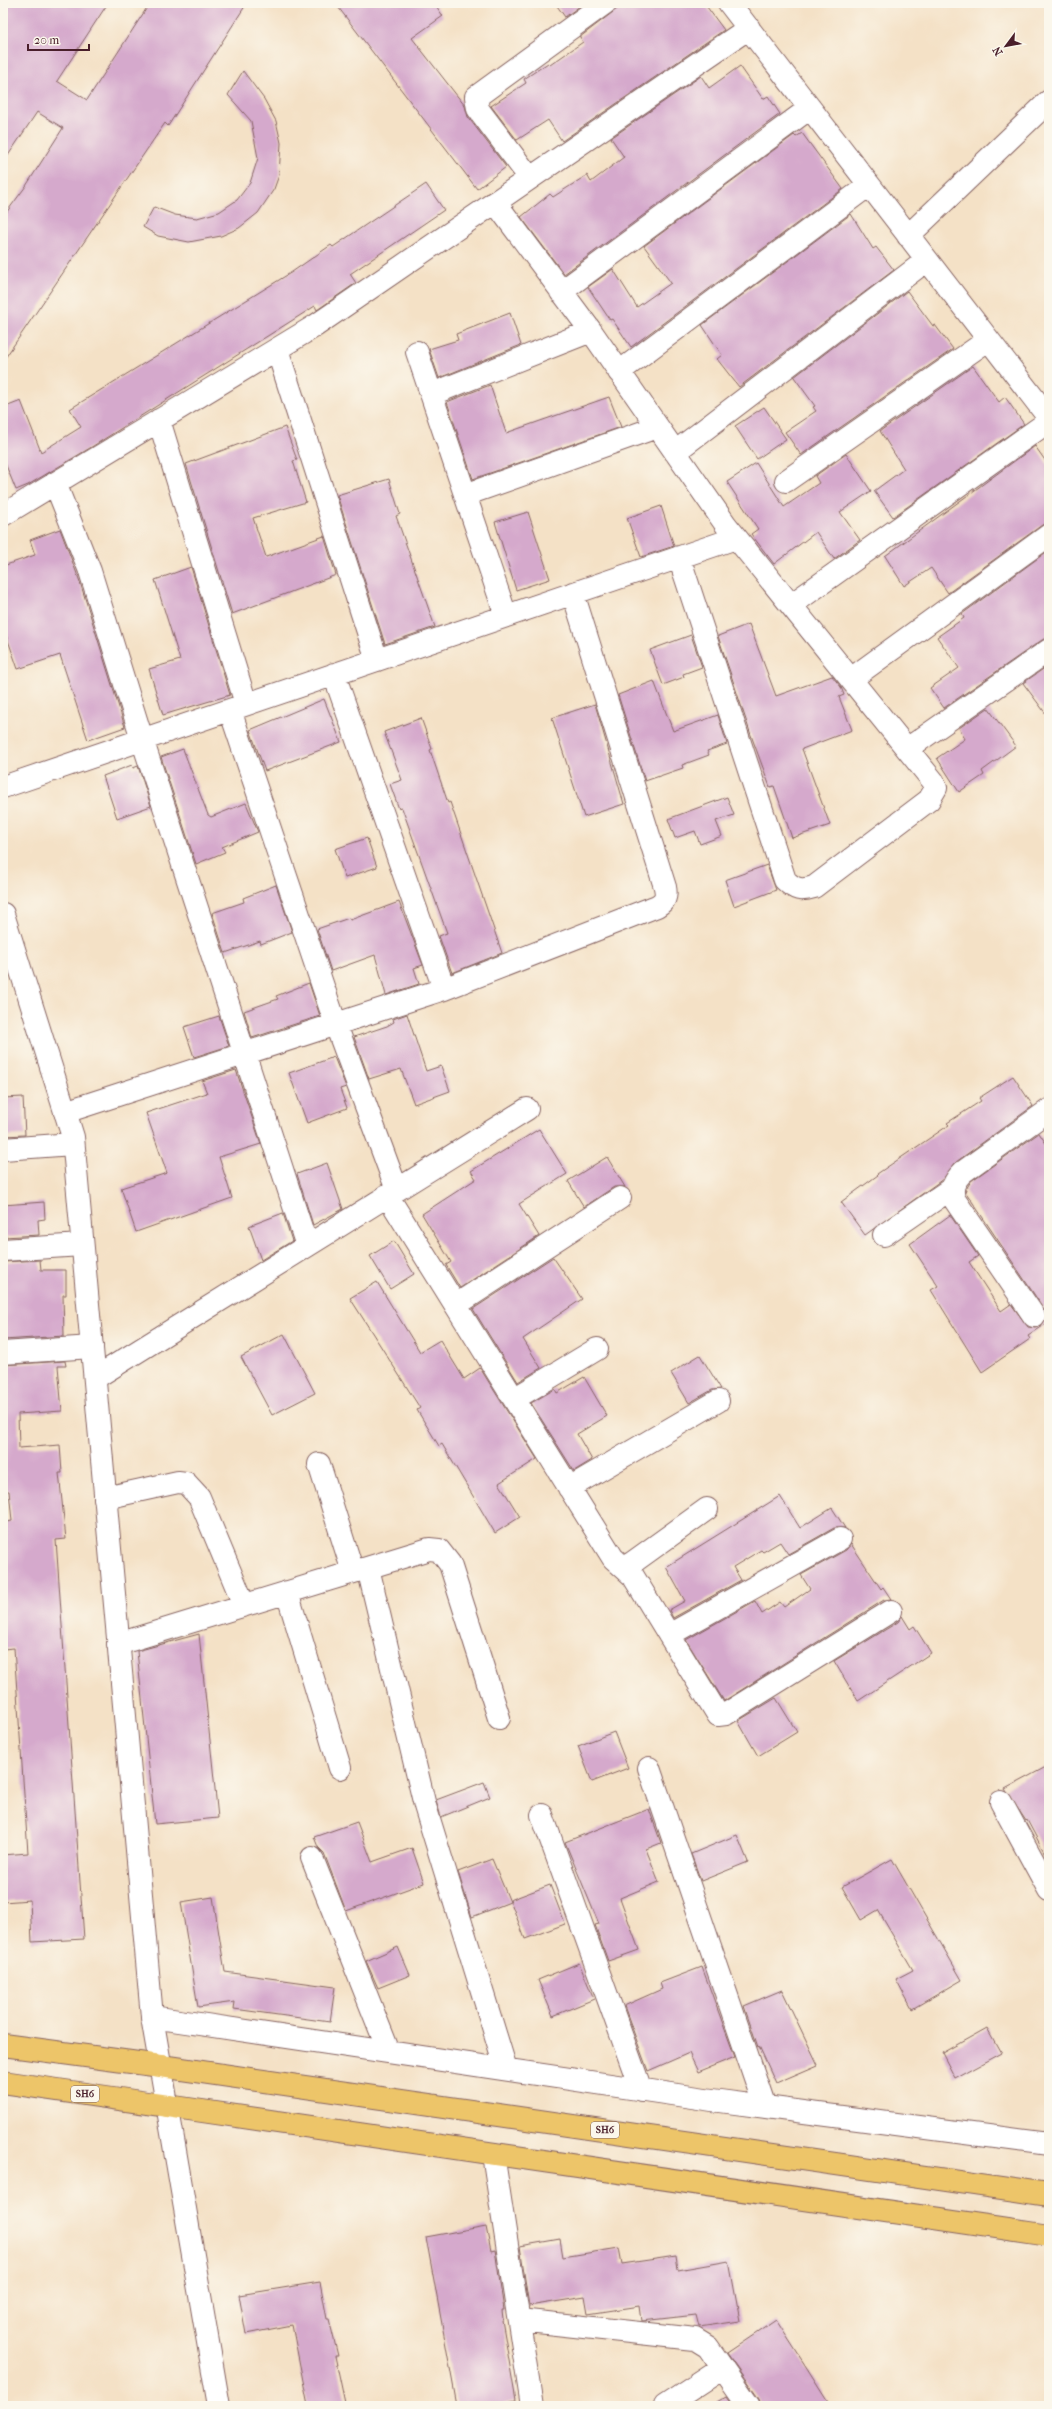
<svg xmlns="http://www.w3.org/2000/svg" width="1052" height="2409" font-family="'IM FELL French Canon',serif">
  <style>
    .building { fill: #d5a9cc }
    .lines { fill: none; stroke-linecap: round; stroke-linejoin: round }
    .minor-casing { stroke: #866361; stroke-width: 24 }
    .tertiary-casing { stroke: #866361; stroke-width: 24 }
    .primary-casing { stroke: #866361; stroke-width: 24 }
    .trunk-casing { stroke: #866361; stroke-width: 24 }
    .minor { stroke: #fff; stroke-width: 22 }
    .tertiary { stroke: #fff; stroke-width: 22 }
    .primary { stroke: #edc569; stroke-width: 22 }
    .trunk { stroke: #edc569; stroke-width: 22 }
    .labels { text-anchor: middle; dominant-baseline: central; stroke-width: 3.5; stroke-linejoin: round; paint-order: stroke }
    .shield { fill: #fbf7ec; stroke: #7f6065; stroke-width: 1 }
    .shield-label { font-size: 10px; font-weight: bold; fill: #4a1f2b }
  </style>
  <rect width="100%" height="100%" fill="#fbf7ec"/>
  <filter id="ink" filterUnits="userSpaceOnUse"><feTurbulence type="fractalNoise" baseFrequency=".025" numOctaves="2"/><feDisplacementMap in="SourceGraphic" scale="8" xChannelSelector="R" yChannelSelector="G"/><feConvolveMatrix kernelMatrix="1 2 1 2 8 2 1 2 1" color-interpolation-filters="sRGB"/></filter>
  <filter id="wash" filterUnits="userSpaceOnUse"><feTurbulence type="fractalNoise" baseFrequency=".012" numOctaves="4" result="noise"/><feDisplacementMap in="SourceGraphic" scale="16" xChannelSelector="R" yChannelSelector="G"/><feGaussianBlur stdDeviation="0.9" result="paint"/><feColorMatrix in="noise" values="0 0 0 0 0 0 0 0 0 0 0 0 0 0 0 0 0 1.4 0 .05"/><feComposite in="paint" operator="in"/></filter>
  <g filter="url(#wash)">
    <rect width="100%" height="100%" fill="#f4e1c6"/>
    <g id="blocks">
      <path class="building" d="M3 3H108L57 81 87 100 150 3H247L168 126 165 123 3 361V217L26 186 63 128 37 112 3 163Z
        M335 3H434L443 16 412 38 465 106 468 117 506 167 477 189Z
        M555 3H584L565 17Z
        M625 3H704L724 30 562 141 548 120 517 140 491 106 526 83 524 79 548 63 550 65 583 42 580 37Z
        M740 66 763 99 768 96 780 114 564 274 521 217 550 194 553 197 587 175 591 182 624 157 611 138 701 76 709 88Z
        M243 71 264 99 276 121 281 143 279 175 274 189 258 213 239 228 221 236 189 242 158 236 143 227 154 207 175 215 197 218 219 212 237 200 250 183 258 158 251 121 228 95Z
        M802 133 843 189 631 347 612 319 610 320 588 287 613 269 637 307 671 283 644 246 794 135 796 137Z
        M426 184 444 210 350 274 356 283 317 310 315 306 90 448 28 485 16 490 3 458V408L21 401 41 452 81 427 70 409 292 272 331 245 333 247Z
        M851 214 873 249 876 247 894 270 739 387 717 359 722 355 702 325Z
        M907 291 933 326 935 325 953 349 801 455 785 432 816 411 813 407 815 406 794 377Z
        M510 313 521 345 439 378 429 349 458 340 456 334Z
        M973 366 999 402 1005 397 1024 424 893 517 874 491 904 469 880 431Z
        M490 385 506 433 609 397 621 427 473 479 447 402Z
        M764 407 786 439 757 459 735 426Z
        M285 427 297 460 293 461 306 502 253 518 266 557 324 536 336 575 232 614 186 464Z
        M1035 446 1049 466V523L1042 525 948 593 931 568 904 586 885 556Z
        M846 454 871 491 840 512 860 540 834 559 816 532 774 564 751 534 758 529 727 482 756 463 784 507 819 483 815 476Z
        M389 479 400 514 396 516 435 627 385 644 337 495Z
        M661 506 674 546 641 557 627 518Z
        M528 512 550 579 516 590 495 522Z
        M60 529 80 582 125 727 88 740 60 655 18 669 3 626V566L35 555 30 540Z
        M1049 550V638L1042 640 944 708 930 688 959 668 937 637 964 618 962 614Z
        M191 567 230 695 163 715 149 669 180 660 155 580Z
        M749 624 776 696 832 676 841 687 844 695 839 697 852 730 802 749 830 825 792 838 774 786 770 787 751 735 718 636Z
        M691 635 702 667 683 674 684 677 663 685 650 650Z
        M1049 665V718L1023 683Z
        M654 681 673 731 718 715 727 744 707 751 709 755 682 765 683 768 645 781 618 695Z
        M324 699 341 742 265 771 250 730Z
        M595 704 624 804 584 817 552 718Z
        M988 708 1016 746 982 771 984 775 959 792 937 758 965 739 959 728Z
        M421 718 432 749 430 750 448 803 450 802 502 953 452 973 439 936 447 933 402 808 399 809 390 784 402 780 384 732Z
        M183 749 208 815 211 817 246 803 258 832 222 847 225 852 196 864 161 757Z
        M132 765 133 768 138 766 151 806 117 818 103 776Z
        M727 797 734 815 716 821 722 836 700 844 695 831 675 838 668 819Z
        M367 838 377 867 345 878 335 849Z
        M767 865 776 890 734 906 725 880Z
        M276 885 292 932 261 944 260 941 225 953 212 913 244 902 243 898Z
        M399 902 423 965 414 968 419 984 386 995 375 955 331 971 317 929 349 918 350 920Z
        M309 983 320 1016 252 1038 244 1011 278 999 276 996Z
        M407 1014 426 1071 441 1066 450 1091 414 1104 401 1069 369 1079 354 1037 387 1026 394 1022 393 1019Z
        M219 1016 229 1046 194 1057 184 1027Z
        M334 1057 346 1087 340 1089 347 1108 307 1123 289 1073Z
        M236 1070 261 1144 219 1157 232 1198 136 1232 121 1188 167 1173 146 1113 207 1093 202 1081Z
        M1013 1076 1033 1106 956 1162 943 1179 865 1235 841 1202 878 1175 877 1174 949 1125 947 1123 981 1101 979 1098Z
        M23 1097 25 1135 3 1136V1098Z
        M539 1129 567 1174 519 1204 539 1236 460 1288 446 1265 451 1262 422 1214 476 1179 471 1171Z
        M1039 1133 1049 1148V1322L1028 1336 1030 1339 982 1372 931 1290 938 1286 910 1244 950 1215 978 1256 969 1262 1001 1311 1011 1304 1028 1327 1035 1328 1041 1326 1046 1315 1044 1309 965 1191 971 1181Z
        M607 1157 625 1187H614L584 1207 568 1181Z
        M327 1163 343 1209 313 1225 297 1174Z
        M44 1202 45 1219 38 1220 39 1235 3 1237V1205Z
        M283 1213 292 1241 261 1260 249 1226Z
        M394 1241 414 1274 390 1289 370 1256Z
        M553 1257 582 1299 523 1339 541 1368 518 1382 473 1309Z
        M40 1260 41 1270H66V1295H63L64 1336 3 1340V1262Z
        M377 1282 420 1352 440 1340 464 1379 480 1368 537 1459 499 1483 520 1517 495 1533 442 1444 439 1446 417 1410 420 1408 350 1298Z
        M284 1334 315 1393 272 1415 241 1357Z
        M700 1355 721 1389 712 1390 689 1403 671 1373Z
        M65 1361 66 1366H58L62 1411 18 1414 19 1448 60 1445 62 1473H59L66 1539 56 1540 84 1939 32 1942 30 1900 3 1902V1855L28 1853 14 1648 3 1649V1523L12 1521 9 1491H3V1365Z
        M584 1377 607 1416 577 1434 592 1460 574 1471 531 1403 555 1389 557 1393Z
        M780 1496 800 1528 832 1508 845 1528H834L788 1554 780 1542 763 1552 761 1550 733 1567 741 1580 673 1618 669 1610 685 1601 666 1567Z
        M851 1544 881 1589 883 1587 891 1599 884 1600 724 1701 686 1640 755 1601 762 1614 780 1602 784 1607 810 1589 801 1575 846 1550Z
        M902 1616 910 1629 914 1626 931 1653 858 1701 834 1661 898 1622Z
        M199 1634 218 1818 155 1824 137 1651Z
        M776 1698 797 1732 758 1756 738 1721Z
        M614 1732 628 1768 592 1782 578 1746Z
        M1044 1768 1049 1777V1861L1027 1820 1026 1821 1005 1789Z
        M484 1782 490 1797 441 1817 436 1800Z
        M649 1809 661 1843 646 1849 659 1882 620 1898 639 1950 608 1961 595 1925 599 1924 565 1842Z
        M357 1822 372 1862 412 1848 424 1883 346 1911 324 1853 318 1847 314 1837Z
        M737 1835 748 1862 701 1881 691 1854Z
        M492 1859 510 1902 472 1917 458 1872Z
        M892 1859 962 1980 912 2009 896 1979 913 1970 878 1910 861 1920 842 1887Z
        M550 1885 565 1924 525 1939 510 1900Z
        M213 1897 225 1972 335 1987 330 2022 234 2009 235 2002 198 2007 181 1902Z
        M398 1947 410 1975 378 1988 366 1961Z
        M579 1963 594 1999 553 2016 538 1980Z
        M702 1967 735 2057 698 2072 689 2053 648 2071 624 2006 662 1989 660 1983Z
        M782 1990 818 2065 776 2083 759 2046 758 2047 744 2006Z
        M987 2028 1001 2053 955 2078 942 2053Z
        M486 2226 491 2251 495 2250 504 2310H502L503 2319 502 2320 516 2401 503 2404 504 2406H457L426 2237Z
        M560 2239 563 2257 619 2248 622 2264 676 2256 678 2270 729 2261 740 2321 699 2327 696 2315 642 2321 640 2306 588 2314 585 2297 529 2306 520 2246Z
        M320 2282 327 2319H329L338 2356H335L345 2403 329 2406H308L292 2325 246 2334 239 2295Z
        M776 2320 805 2365 831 2406H761L759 2399 727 2353Z
        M727 2396 734 2406H710Z"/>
    </g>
  </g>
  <g filter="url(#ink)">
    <use href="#blocks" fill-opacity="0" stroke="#866361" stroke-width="1"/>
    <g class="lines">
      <defs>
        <path id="minor" d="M729 3 1049 418
          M530 178 478 109 476 97 605 3
          M495 202 591 331 726 525 933 781 936 788 929 800 814 887C801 891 795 890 785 880L679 557
          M908 236 1049 101
          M561 292 810 108
          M277 349 377 660
          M417 352 506 616
          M619 372 869 185
          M432 394 591 331
          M159 420 246 704
          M675 452 927 260
          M786 481 988 340
          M55 483 90 571 142 739 307 1246
          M465 495 657 427
          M3 515 315 326 749 28
          M791 605 1049 421
          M334 674 444 989
          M851 679 1049 535
          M230 710 336 1025 397 1190
          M907 749 1049 650
          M3 787 736 538
          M65 1112 444 989 657 906C665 901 667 897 665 887L573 593
          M3 1149 73 1144
          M387 1195 613 1558 633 1576 718 1715 726 1714 891 1611
          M884 1235 952 1188
          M3 1250 82 1245
          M456 1305 620 1198
          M1034 1316 954 1199C951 1187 954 1181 963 1172L1049 1110
          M3 1353 92 1347
          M95 1378 527 1109
          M514 1399 597 1349
          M319 1464 353 1572
          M569 1488 718 1401
          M105 1498 178 1482 186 1483 199 1497 244 1605
          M368 1568 425 1806 506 2069
          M625 1568 707 1509
          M287 1592 340 1768
          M669 1635 840 1539
          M118 1644 429 1549 439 1550 450 1564 499 1718
          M649 1768 765 2107
          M1001 1802 1049 1890
          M542 1815 641 2090
          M312 1858 389 2052
          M152 2017 712 2100 1049 2144
          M493 2154 532 2406
          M519 2320 695 2339 708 2347 749 2406
          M665 2406 723 2368"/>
        <path id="tertiary" d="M3 914 73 1137 152 2017 219 2406"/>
        <path id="primary" d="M161 2066 1049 2195
          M168 2106 1049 2235"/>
        <path id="trunk" d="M3 2045 161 2066
          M3 2082 168 2106"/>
      </defs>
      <use href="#minor" class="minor-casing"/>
      <use href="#tertiary" class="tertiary-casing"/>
      <use href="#primary" class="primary-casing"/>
      <use href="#trunk" class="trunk-casing"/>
      <use href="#minor" class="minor"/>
      <use href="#tertiary" class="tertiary"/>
      <use href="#primary" class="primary"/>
      <use href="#trunk" class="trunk"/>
    </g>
  </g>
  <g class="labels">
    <g class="shield">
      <rect x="71" y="2086" width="28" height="16" rx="3"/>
      <rect x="591" y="2122" width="28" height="16" rx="3"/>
    </g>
    <g class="shield-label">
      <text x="85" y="2094">SH6</text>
      <text x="605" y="2130">SH6</text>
    </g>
  </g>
  <rect width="1052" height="2409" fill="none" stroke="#fbf7ec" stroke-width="16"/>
  <g transform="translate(1006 46) rotate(238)" stroke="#fbf7ec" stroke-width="3" paint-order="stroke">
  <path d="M0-3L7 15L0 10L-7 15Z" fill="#4a1f2b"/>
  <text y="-6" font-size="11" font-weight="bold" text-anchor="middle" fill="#4a1f2b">N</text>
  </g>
  <path d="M28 44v6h61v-6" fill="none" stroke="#4a1f2b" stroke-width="2"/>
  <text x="34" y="44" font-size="12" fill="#4a1f2b" stroke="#fbf7ec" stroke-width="3" paint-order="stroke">20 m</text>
</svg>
